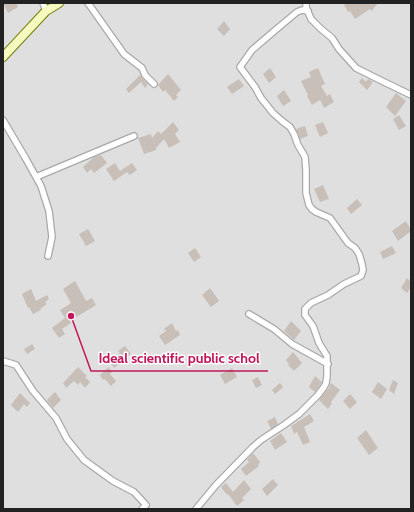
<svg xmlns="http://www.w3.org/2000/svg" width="414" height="512" font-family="Cabin,sans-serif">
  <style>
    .residential { fill: #e0dfdf }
    .building { fill: #c7bfb8 }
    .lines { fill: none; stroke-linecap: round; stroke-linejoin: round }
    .street-casing { stroke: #a9a9a9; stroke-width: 8 }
    .secondary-casing { stroke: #707d05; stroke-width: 10 }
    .street { stroke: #fff; stroke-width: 5.5 }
    .secondary { stroke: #f7fabf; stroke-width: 8 }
    .leader { fill: none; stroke: #c2185b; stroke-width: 1.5 }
    .callout-dot { fill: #c2185b; stroke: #fff; stroke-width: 1.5 }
    .callout-label { font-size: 14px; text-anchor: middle; font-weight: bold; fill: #c2185b; stroke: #fff; stroke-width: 3; stroke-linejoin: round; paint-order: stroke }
  </style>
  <rect width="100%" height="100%" fill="#f2efe9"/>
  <path class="residential" d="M3 3H411V509H3Z"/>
  <path class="building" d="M3 3H16L18 7 8 13Z
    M347 3H378L372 11 370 9 355 19 350 11 348 12 344 5Z
    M224 21 230 29 224 36 217 29Z
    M270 68 276 77 269 83 263 74Z
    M318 68 325 84 321 86 327 96 330 94 334 102 324 108 320 100 312 105 307 96 308 95 301 81 311 77 309 72Z
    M168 74 181 90 176 95 178 97 174 101 165 90 163 92 158 85Z
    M140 75 142 78 148 84 145 88 141 82 129 93 126 89Z
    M362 78 366 82 368 79 373 82 367 90 359 82Z
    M239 79 244 86 232 94 227 87Z
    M284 90 291 101 283 106 277 96Z
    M396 93 406 101 395 116 386 107Z
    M399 115 406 126 399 130 393 119Z
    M173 122 179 130 175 134 180 142 169 148 164 139 156 148V150L144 154 138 138 151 134 152 138 158 131 161 134Z
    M323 122 328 133 320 137 315 125Z
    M305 126 308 136 300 139 296 129Z
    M101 155 107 163 94 173 91 169 87 173 83 167 94 157Z
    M115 163 120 171 132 163 137 170 130 175 127 172 114 181 106 169Z
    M323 185 329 199 320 202 314 189Z
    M357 199 362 205 351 214 347 208Z
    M406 221 411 230V231L398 241 392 231Z
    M88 229 95 241 86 246 79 234Z
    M392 246 396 253 383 259 380 252Z
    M195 248 201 257 194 262 188 253Z
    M407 278 411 282V287L407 293 401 288Z
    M75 281 86 301 92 298 96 305 70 321 71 323 62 329 65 334 59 338 52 328 65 318 60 310 71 303 63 289Z
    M210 288 219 301 211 307 202 295Z
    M31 289 36 301 47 295 49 299 45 302 47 304 40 309 41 310 33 314 29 307 28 308 22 294Z
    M291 321 301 331 294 340 284 331Z
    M172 323 176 331 178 330 180 335 165 345 159 336 166 331 164 329Z
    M32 344 35 349 27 354 24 349Z
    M125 346 131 354 114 368 110 362 120 353 118 351Z
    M293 352 302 363 294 371 288 365 289 364 286 360Z
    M78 367 87 376 85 377 90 382 85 388 80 382 78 385 74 381 66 388 63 383Z
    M109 367 112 372 110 374 116 381 111 386 105 379 103 380 100 375Z
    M232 368 237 377 225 384 220 375Z
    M315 376 322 382 315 392 309 387Z
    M258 377 262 385 256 388 252 380Z
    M393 380 398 383 394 394 389 390Z
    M378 382 387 389 381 399 372 392Z
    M280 383 283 387 275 394 272 390Z
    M331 383 340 390 331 402 332 403 328 409 319 400 329 388Z
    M55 392 61 400 53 408 47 400Z
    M20 393 30 403 27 407 24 404 18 412 11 405Z
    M350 394 357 402 350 409 343 401Z
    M310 414 314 421 304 427 310 442 303 445 297 432 294 434 291 426Z
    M275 417 278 424 271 429 267 421Z
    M366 430 378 448 369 455 357 438Z
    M281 433 287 442 275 450 270 441Z
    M253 453 260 462 258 465 259 466 246 476 241 469 249 462 247 460Z
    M273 479 278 485 267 496 262 489Z
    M244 480 251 489 242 498 244 500 237 506 228 494 227 495 221 487 226 483 233 492Z"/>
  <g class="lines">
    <defs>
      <path id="street" d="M43 3 46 11
        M88 3 124 54 142 68 145 75 154 84
        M306 3V7L311 19 321 29 332 38 339 49 356 68 382 81 411 95
        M3 120 26 159 41 186 49 211 52 237 48 256
        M36 177 134 136
        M249 314 274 329 292 344 328 364
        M3 361 16 365 33 391 56 418 67 439 84 460 113 481 134 492 146 505 142 509
        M196 509 216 485 253 447 261 440 284 425 299 414 318 395 324 387 326 383 327 376V356L319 343 313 326 305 315V309L311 303 328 295 344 284 361 276 363 270 362 264 359 254 355 248 348 243 330 218 316 212 312 209 309 205 306 193V170L305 157 298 145 294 134 290 127 282 121 273 113 261 98 255 87 240 67 252 50 279 27 297 12 302 10 308 11"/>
      <path id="secondary" d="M3 57 46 11 59 3"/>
    </defs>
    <use href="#street" class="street-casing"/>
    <use href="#secondary" class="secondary-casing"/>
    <use href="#street" class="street"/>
    <use href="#secondary" class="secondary"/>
  </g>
  <path class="leader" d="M71 316L91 371H268"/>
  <circle class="callout-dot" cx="71" cy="316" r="4"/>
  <g class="callout-label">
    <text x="179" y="363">Ideal scientific public schol</text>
  </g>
  <rect width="414" height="512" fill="none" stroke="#222222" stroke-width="8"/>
</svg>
